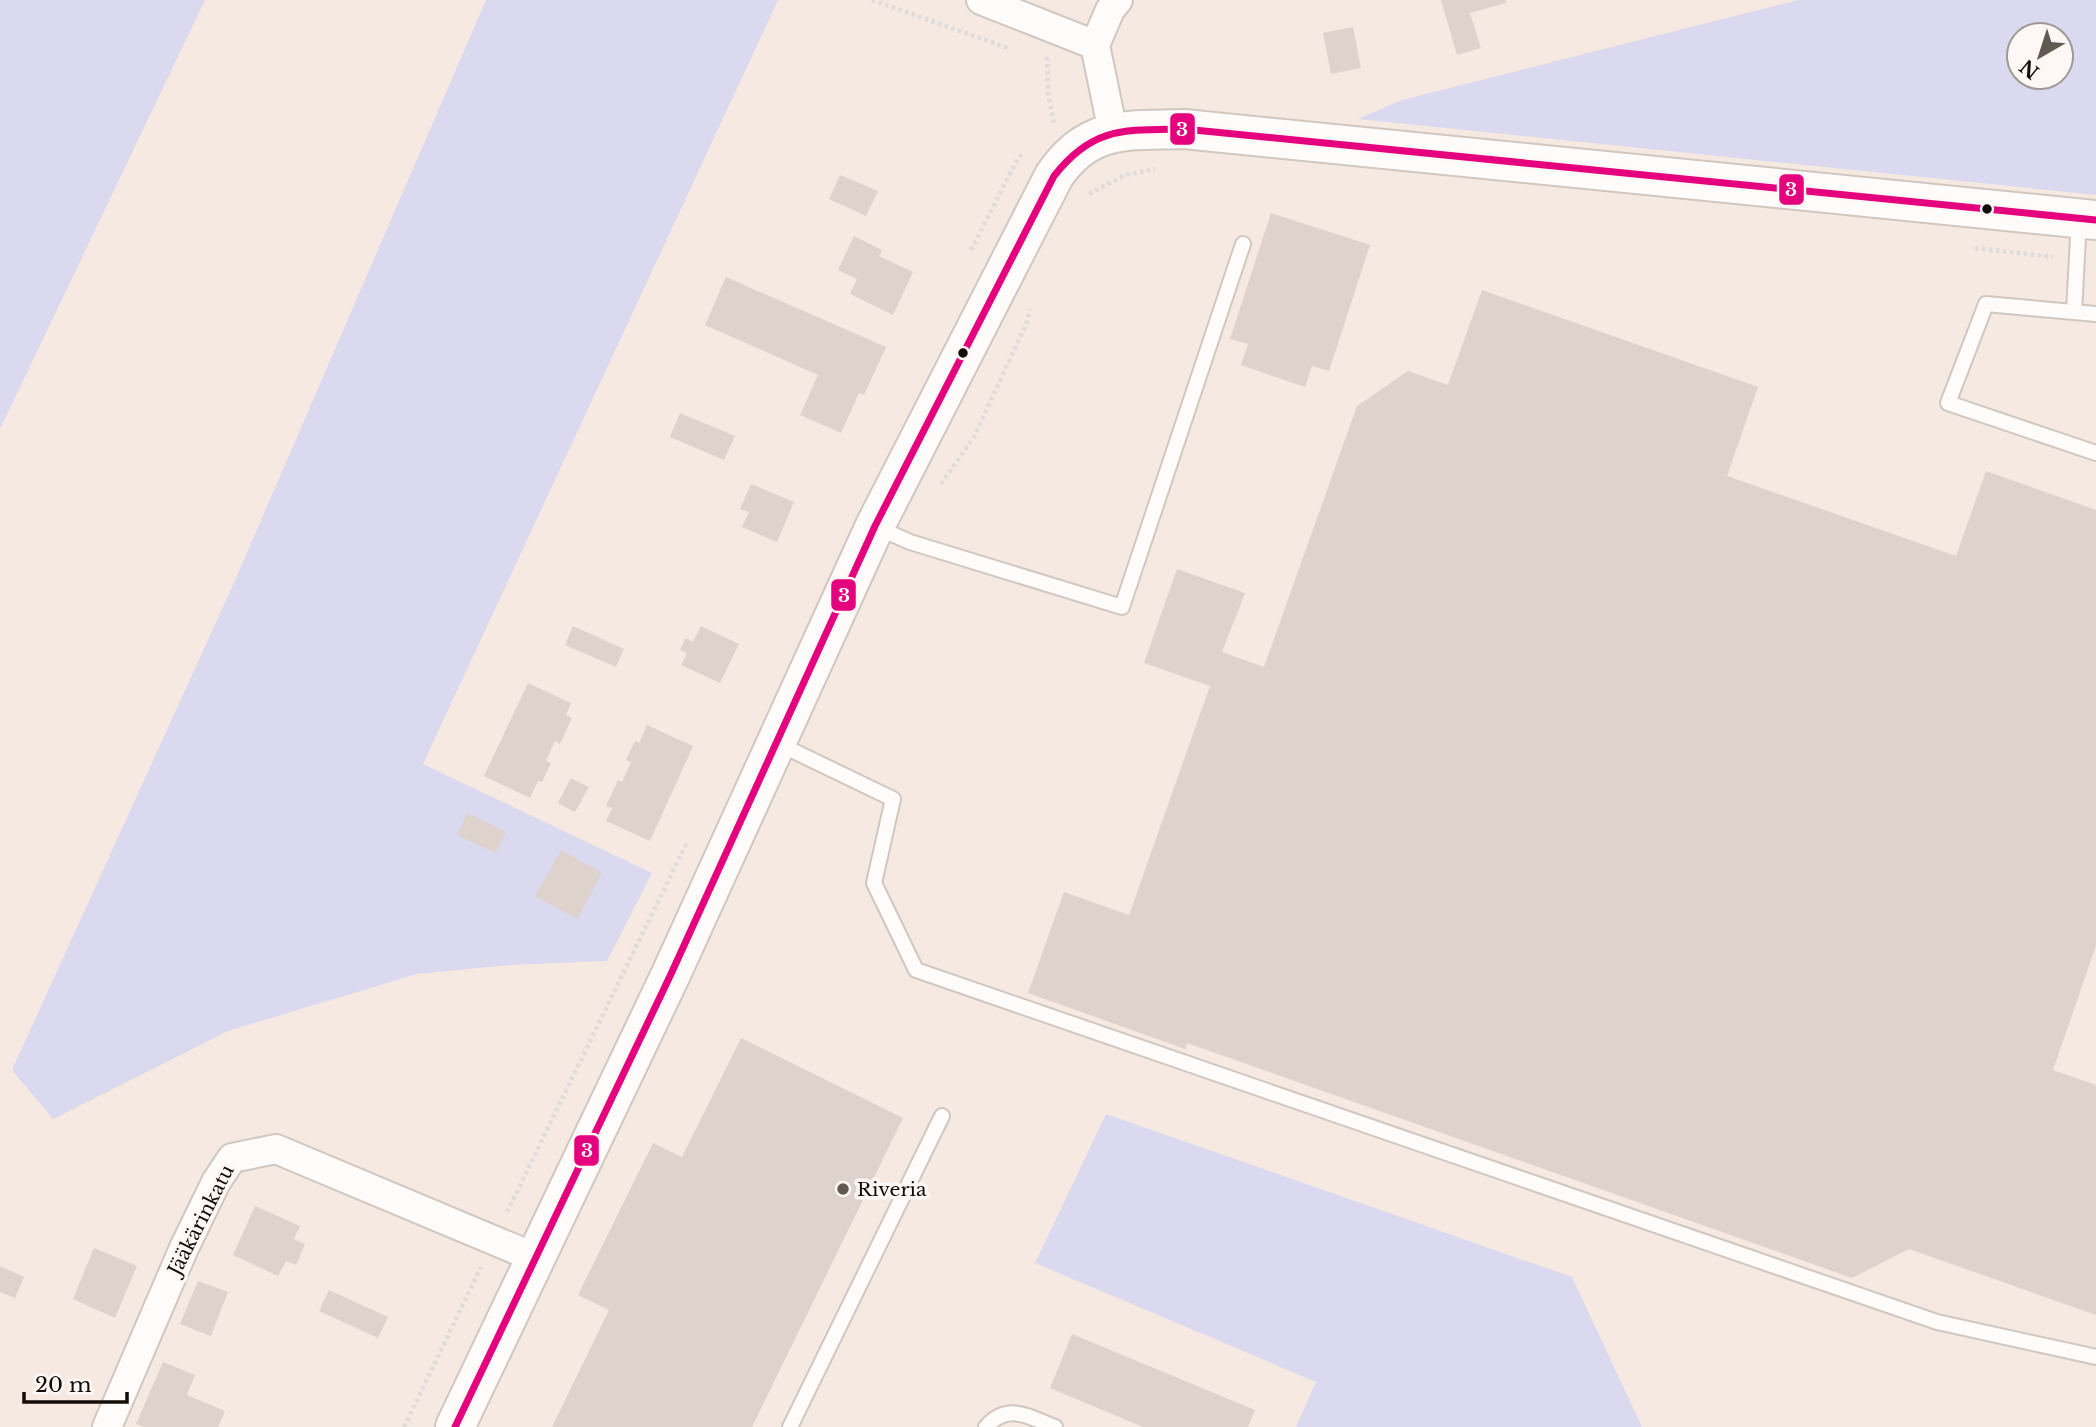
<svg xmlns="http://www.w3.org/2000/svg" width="2096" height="1427" font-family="'Libre Baskerville',serif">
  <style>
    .green { fill: #dbd9ef; fill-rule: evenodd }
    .building { fill: #ddd2cc }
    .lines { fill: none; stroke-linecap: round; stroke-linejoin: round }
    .lane-casing { stroke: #d1c7c1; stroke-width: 18 }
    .street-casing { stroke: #d1c7c1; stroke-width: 32 }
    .secondary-casing { stroke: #d1c7c1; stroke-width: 42 }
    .path { stroke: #dedbd8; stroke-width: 4.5; stroke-dasharray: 3.5 3.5; stroke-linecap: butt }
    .lane { stroke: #fefcfa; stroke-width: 14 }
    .street { stroke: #fefcfa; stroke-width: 28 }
    .secondary { stroke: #fefcfa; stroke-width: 38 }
    .bus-1-casing { stroke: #fdf8f5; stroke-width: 12 }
    .bus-1 { stroke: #e5007d; stroke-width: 7 }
    .bus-dot { fill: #140c07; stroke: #fdf8f5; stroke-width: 2.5 }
    .poi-dot { fill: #635953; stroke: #fdf8f5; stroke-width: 2.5 }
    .labels { text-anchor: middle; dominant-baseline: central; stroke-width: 7; stroke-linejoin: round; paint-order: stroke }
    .poi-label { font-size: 19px; fill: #140c07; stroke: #fdf8f5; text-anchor: start }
    .street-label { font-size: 19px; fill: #140c07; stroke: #fdf8f5 }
    .line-badge { stroke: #fdf8f5; stroke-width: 2.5 }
    .badge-label { font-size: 19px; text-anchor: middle; font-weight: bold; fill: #fff }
  </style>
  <rect width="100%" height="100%" fill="#f6e9e1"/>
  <path class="green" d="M0 0H205L0 429Z
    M486 0H778L423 764 652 873 607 961 510 965 417 974 228 1031 53 1119 12 1070 233 585Z
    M1798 0H2096V195L1358 119 1402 100ZM2019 35H2061V77H2019Z
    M1106 1114 1572 1277 1642 1427H1296L1316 1382 1035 1263Z"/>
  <path class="building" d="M1441 0H1505L1506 3 1470 13 1481 48 1457 55Z
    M1353 27 1361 68 1331 74 1323 33Z
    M840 175 878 191 866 216 829 199Z
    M1271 213 1370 245 1329 371 1312 366 1305 387 1241 365 1248 344 1230 339Z
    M854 236 882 250 879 256 913 272 893 315 850 294 857 279 838 270Z
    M726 277 886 347 864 395 859 393 841 433 800 415 818 375 705 325Z
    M1482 290 1758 387 1727 476 1956 556 1986 471 2096 510V946L2053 1070 2096 1085V1315L1909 1249 1852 1278 1187 1043 1185 1049 1028 993 1064 892 1129 915 1210 686 1144 663 1177 569 1245 593 1222 652 1264 667 1357 406 1408 371 1448 385Z
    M680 413 735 436 724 460 670 437Z
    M751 484 794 502 777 542 742 527 749 512 740 509Z
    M573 626 624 649 616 667 565 645Z
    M701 626 739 644 720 683 681 665 687 653 680 650 686 638 693 642Z
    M528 683 571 703 566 715 572 718 560 744 555 741 546 761 551 763 542 782 538 781 530 798 484 776Z
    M647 725 693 746 650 841 606 821 612 808 606 806 618 780 622 782 631 762 626 760 635 741 639 743Z
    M571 778 589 787 575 812 558 803Z
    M467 813 506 832 496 853 457 835Z
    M561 850 602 873 577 919 535 896Z
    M741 1038 903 1118 752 1427H552L609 1310 578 1295 653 1143 682 1157Z
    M255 1206 300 1226 294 1239 305 1244 296 1265 286 1261 278 1276 233 1255Z
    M94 1248 137 1266 115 1318 73 1299Z
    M0 1266 24 1277 15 1298 0 1292Z
    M198 1281 228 1292 211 1336 180 1324Z
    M329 1290 388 1317 378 1338 319 1311Z
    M1072 1334 1255 1410 1248 1427H1143L1050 1388Z
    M163 1362 195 1375 187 1395 225 1411 218 1427H144L136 1424Z"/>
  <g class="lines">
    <defs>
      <path id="lane" d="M2074 312 2079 219
        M2096 314 1986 304 1948 403 2096 453
        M876 527 910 542 1122 607 1243 244
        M779 744 893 799 874 883 916 970 1937 1322 2096 1357
        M790 1427 942 1116
        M986 1427C1008 1402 1029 1417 1055 1427"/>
      <path id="street" d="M981 0 1095 45 1113 132
        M1095 45 1110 10 1118 0
        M107 1427 184 1248 216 1182 232 1158 276 1149 536 1258"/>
      <path id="secondary" d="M455 1427 671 974 875 526 1054 176C1089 124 1128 131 1184 129L2096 220"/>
    </defs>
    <use href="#lane" class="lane-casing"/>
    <use href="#street" class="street-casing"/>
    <use href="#secondary" class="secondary-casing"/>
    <path class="path" d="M872 0 1008 48
      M1047 57 1048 93 1054 124
      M1089 194 1125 175 1155 169
      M1975 248 2053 257
      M971 250 1018 158 1023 154
      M941 484 974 437 1027 322 1030 309
      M507 1212 687 842
      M404 1427 481 1267"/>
    <use href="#lane" class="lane"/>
    <use href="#street" class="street"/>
    <use href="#secondary" class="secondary"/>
    <defs>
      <path id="bus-1" d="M455 1427 671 974 875 526 1054 176C1093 126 1125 130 1184 129L2096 220"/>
    </defs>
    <use href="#bus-1" class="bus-1-casing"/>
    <use href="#bus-1" class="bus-1"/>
  </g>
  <g class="bus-dot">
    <circle cx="1987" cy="209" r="6"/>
    <circle cx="963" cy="353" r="6"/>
  </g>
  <circle class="poi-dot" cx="843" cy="1189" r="7"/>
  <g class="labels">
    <g class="poi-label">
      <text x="857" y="1189">Riveria</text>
    </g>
    <g class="street-label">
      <text transform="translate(201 1220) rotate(-63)">Jääkärinkatu</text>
    </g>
  </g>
  <g class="line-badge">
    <rect x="1169" y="112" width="27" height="34" rx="7" fill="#e5007d"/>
    <rect x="1778" y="173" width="27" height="33" rx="7" fill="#e5007d"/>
    <rect x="830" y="578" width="27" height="34" rx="7" fill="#e5007d"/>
    <rect x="573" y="1134" width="27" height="33" rx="7" fill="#e5007d"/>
  </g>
  <g class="badge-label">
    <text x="1182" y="136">3</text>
    <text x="1791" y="196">3</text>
    <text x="844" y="602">3</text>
    <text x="587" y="1157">3</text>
  </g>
  <g transform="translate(2040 56) rotate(219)"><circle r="33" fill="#fdf8f5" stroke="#a09a96" stroke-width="2"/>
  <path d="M0-5L12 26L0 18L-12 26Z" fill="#635953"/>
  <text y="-10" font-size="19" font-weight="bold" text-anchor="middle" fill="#140c07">N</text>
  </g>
  <path d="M24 1392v10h103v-10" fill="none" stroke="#140c07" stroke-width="3.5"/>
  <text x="35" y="1392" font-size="21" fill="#140c07" stroke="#fdf8f5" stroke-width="5" paint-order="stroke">20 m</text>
</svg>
